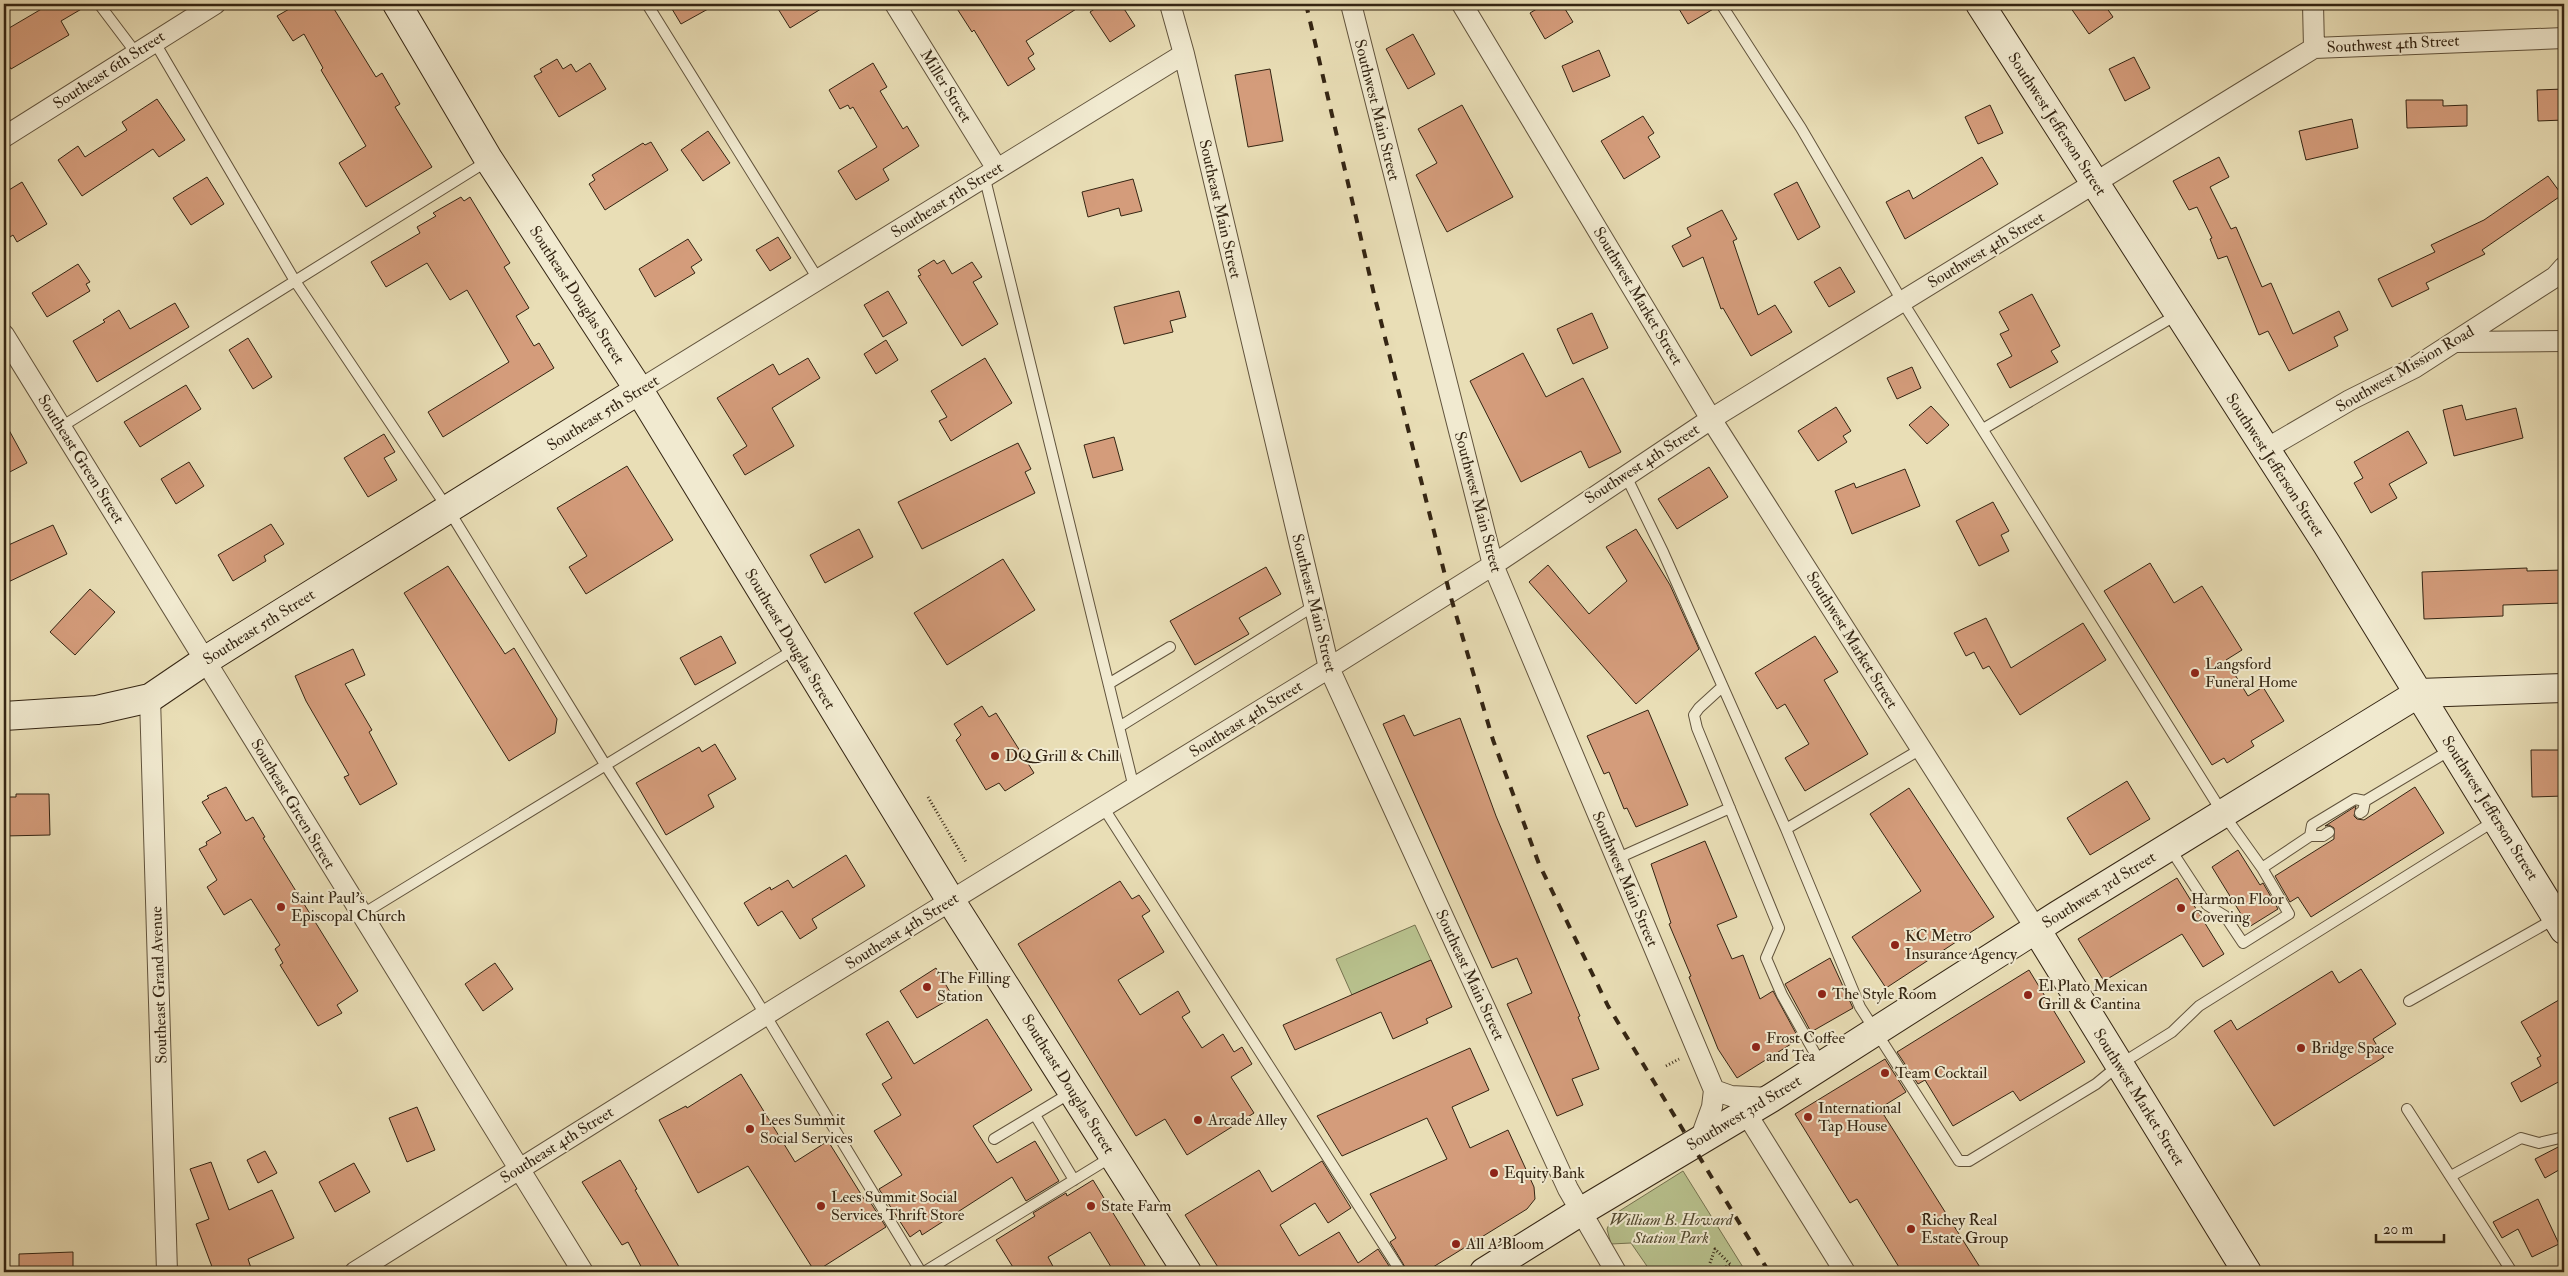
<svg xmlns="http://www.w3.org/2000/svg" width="2568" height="1276" font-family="'IM FELL Double Pica',serif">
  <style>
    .green { fill: #b8c18d; stroke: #767350 }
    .building { fill: #d49c7b; stroke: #342513 }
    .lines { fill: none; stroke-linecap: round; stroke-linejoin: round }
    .lane-casing { stroke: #61533c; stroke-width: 12 }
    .street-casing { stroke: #61533c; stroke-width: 22 }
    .secondary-casing { stroke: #342513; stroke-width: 30 }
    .path { stroke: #342513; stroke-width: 3; stroke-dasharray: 1 2.5; stroke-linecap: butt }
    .lane { stroke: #f1ead0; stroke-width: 10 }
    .street { stroke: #f1ead0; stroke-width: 20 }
    .secondary { stroke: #f1ead0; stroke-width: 28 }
    .rail { stroke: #342513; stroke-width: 4; stroke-dasharray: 9 9; stroke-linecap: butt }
    .poi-dot { fill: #8f2418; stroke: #f1ead0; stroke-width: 2 }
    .labels { text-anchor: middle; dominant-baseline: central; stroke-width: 4; stroke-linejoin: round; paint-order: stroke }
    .street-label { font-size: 16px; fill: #342513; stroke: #f1ead0 }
    .poi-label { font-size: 16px; fill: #342513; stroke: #f1ead0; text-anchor: start }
    .park-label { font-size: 16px; font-style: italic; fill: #554c32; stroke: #f1ead0 }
  </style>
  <rect width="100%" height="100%" fill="#e9deb6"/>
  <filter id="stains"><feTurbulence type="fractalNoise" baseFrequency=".004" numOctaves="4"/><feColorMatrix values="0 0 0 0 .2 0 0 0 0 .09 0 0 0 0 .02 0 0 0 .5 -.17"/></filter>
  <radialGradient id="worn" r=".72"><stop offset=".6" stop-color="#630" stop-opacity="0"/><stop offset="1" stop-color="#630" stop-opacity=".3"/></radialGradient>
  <path class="green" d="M1415 925 1431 960 1352 995 1336 959Z
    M1683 1171 1746 1272H1651L1631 1243 1611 1244 1607 1229 1613 1215Z"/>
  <path class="building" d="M50 4H90L61 21 69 35 11 69 4 57V31Z
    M298 4H331L376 77 382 73 400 104 395 107 432 167 366 207 339 163 366 146 321 70 323 68 304 34 293 41 277 16Z
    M669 4H717L681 24Z
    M775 4H829L790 28Z
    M954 4H1084L1026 41 1034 54 1028 58 1035 69 1008 86 974 30 972 32Z
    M1102 4H1121L1135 26 1110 42 1090 12Z
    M1545 4H1562L1573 22 1545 39 1530 13Z
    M1676 4H1714L1715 8 1688 24Z
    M2068 4H2104L2113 17 2089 34Z
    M1413 34 1435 74 1408 89 1386 49Z
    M1599 50 1610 76 1573 92 1562 66Z
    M2134 57 2150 88 2125 101 2109 69Z
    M557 59 563 69 571 64 576 72 590 63 606 89 559 117 534 76 542 72 540 69Z
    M873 63 887 87 880 91 903 129 907 126 919 146 883 169 889 180 856 200 838 171 877 147 853 107 850 109 848 105 840 109 829 90Z
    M1270 69 1283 141 1248 147 1235 75Z
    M2564 89V120L2538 121 2537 90Z
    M157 99 185 140 159 157 153 149 82 196 58 160 78 146 85 157 127 130 122 122Z
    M2406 100H2443V106L2467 105V126L2407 128Z
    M1462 105 1513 197 1447 232 1416 175 1437 163 1418 129Z
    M1990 105 2003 133 1978 144 1965 117Z
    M1643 116 1654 133 1648 137 1660 157 1624 179 1601 141Z
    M2352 119 2358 148 2306 160 2299 131Z
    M708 131 730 163 703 181 681 150Z
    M651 142 668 170 605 210 589 184 595 180 592 175 643 143 645 145Z
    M1982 157 1998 184 1905 239 1886 202 1909 190 1913 199Z
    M2219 157 2229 177 2210 187 2231 229 2236 227 2262 287 2271 283 2293 334 2339 311 2348 330 2334 337 2338 346 2289 371 2268 331 2259 335 2227 256 2218 259 2210 239 2212 238 2197 207 2189 210 2173 181Z
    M2548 176 2562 195 2482 250 2485 254 2426 283 2429 289 2392 307 2378 279 2435 252 2431 245 2484 220Z
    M207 177 224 204 191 225 173 198Z
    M1133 179 1142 211 1121 216 1119 208 1088 217 1082 192Z
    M22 182 47 224 17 242 13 235 4 241V193Z
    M1797 182 1820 227 1798 240 1774 194Z
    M461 197 464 201 470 197 510 263 504 267 529 308 516 316 534 346 539 343 554 368 443 437 428 412 509 362 467 290 450 300 427 263 386 287 371 262 420 233 417 227 436 216 433 213Z
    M1722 210 1737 239 1733 241 1758 315 1775 305 1792 332 1751 356 1723 308 1721 309 1703 257 1683 267 1672 246 1691 236 1687 228Z
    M778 237 791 258 770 271 756 250Z
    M688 239 702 260 691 267 695 273 655 297 639 269Z
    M934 260 937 264 944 260 952 274 972 262 982 277 973 282 998 324 962 346 918 276 921 275 918 270Z
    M78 264 90 282 86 284 90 291 47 317 32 293Z
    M1840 267 1855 292 1829 307 1814 282Z
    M888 291 907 323 883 337 864 305Z
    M1179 291 1186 317 1170 321 1173 332 1124 344 1114 307Z
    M2032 294 2060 346 2051 351 2058 362 2010 388 1997 364 2012 356 2000 334 2009 330 1999 312Z
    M175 303 189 327 97 382 73 341 105 322 103 320 119 310 130 329Z
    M1592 313 1608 348 1573 364 1557 329Z
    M248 338 272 377 253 389 229 350Z
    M886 340 898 360 876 374 864 354Z
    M1523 353 1546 397 1583 378 1621 452 1589 468 1581 451 1521 482 1470 381Z
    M808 358 820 378 772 408 794 446 745 475 733 455 747 446 717 398 773 364 779 375Z
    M985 358 1012 403 951 441 939 421 947 417 931 391Z
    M1912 367 1921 388 1897 399 1887 378Z
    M186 385 201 409 140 447 124 422Z
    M2462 405 2466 420 2516 408 2523 438 2454 456 2443 410Z
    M1931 406 1949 425 1927 444 1909 425Z
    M1836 407 1851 431 1843 436 1847 442 1818 461 1798 431Z
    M4 421 27 463 4 475Z
    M2408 431 2427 463 2389 484 2397 498 2371 513 2354 483 2363 478 2354 462Z
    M384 434 395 452 384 458 397 480 368 497 344 458Z
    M1114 437 1123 470 1093 478 1084 445Z
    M1018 443 1031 469 1025 472 1035 493 922 549 898 502Z
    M189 462 204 486 176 504 161 479Z
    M627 466 673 540 586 594 569 567 587 556 557 508Z
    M1709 467 1728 497 1677 529 1658 499Z
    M1905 469 1920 506 1852 534 1835 491 1854 483 1856 488Z
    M1993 502 2009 531 2001 535 2009 551 1979 566 1956 521Z
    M271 524 284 544 264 556 266 561 233 581 218 555Z
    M53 525 67 554 4 584V547Z
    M859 529 873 557 825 583 810 555Z
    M1636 529 1670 585 1699 649 1636 704 1529 582 1548 565 1589 614 1627 581 1606 547Z
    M1003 559 1035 610 947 665 914 613Z
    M2150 563 2174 603 2202 586 2242 650 2226 660 2248 696 2263 687 2284 721 2251 741 2254 746 2227 763 2224 758 2212 765 2104 591Z
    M448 566 505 654 514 648 557 719 555 733 509 761 404 593Z
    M1266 567 1281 594 1239 618 1249 634 1195 665 1170 621Z
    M2527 568V571L2564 570V603L2503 605V616L2424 619 2422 572Z
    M90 589 115 612 75 655 50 632Z
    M1986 618 2011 668 2083 623 2106 660 2020 715 1989 666 1983 669 1974 652 1966 656 1954 633Z
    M721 636 736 663 695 685 680 658Z
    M1815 636 1838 672 1824 680 1868 754 1805 791 1785 758 1809 744 1785 704 1777 709 1755 673Z
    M353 649 365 675 345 684 372 730 369 732 397 784 360 805 344 777 349 775 306 701 295 676Z
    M982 706 989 717 996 713 1034 773 1005 791 999 783 986 790 956 740 961 735 954 724Z
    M1648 710 1688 805 1636 827 1627 808 1624 809 1609 772 1604 774 1587 736Z
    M1404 715 1414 736 1460 718 1496 816 1580 1016 1578 1017 1599 1069 1572 1079 1583 1105 1557 1116 1507 1004 1532 993 1517 958 1492 968 1383 724Z
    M715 744 736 779 708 795 714 807 666 835 636 783 699 747 702 752Z
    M2531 750H2564V796L2532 797Z
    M2127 781 2150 819 2090 855 2067 818Z
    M226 787 246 821 253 817 265 837 263 838 358 991 337 1005 342 1013 318 1026 280 965 283 963 275 949 280 945 251 899 224 915 207 887 217 880 199 849 207 845 206 842 221 833 202 802 209 798 207 796Z
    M2415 787 2444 833 2311 917 2298 897 2290 902 2275 876 2334 839V828L2329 825 2325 826 2356 806 2354 816 2357 819 2364 820Z
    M1909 788 1994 917 1886 988 1852 937 1921 891 1870 814Z
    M16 794H49L50 835 4 836V797H16Z
    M1705 841 1737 917 1717 925 1732 959 1743 955 1760 999 1773 991 1799 1039 1737 1078 1718 1049 1689 977 1691 976 1669 924 1671 923 1651 864Z
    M2238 850 2260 885 2263 883 2278 909 2249 927 2212 867Z
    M846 855 865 886 812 919 817 928 800 939 782 911 758 926 744 903 770 887 771 890 788 880 793 888Z
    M2177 878 2224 954 2203 967 2182 934 2104 981 2078 939Z
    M1120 881 1132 899 1139 895 1150 911 1142 916 1164 952 1118 980 1140 1015 1178 991 1190 1012 1182 1017 1202 1048 1223 1034 1234 1052 1242 1047 1252 1064 1231 1077 1254 1113 1187 1155 1165 1119 1136 1136 1018 944Z
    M1830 958 1853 1008 1811 1032 1785 984Z
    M1431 960 1452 1007 1426 1019 1428 1023 1393 1039 1381 1012 1295 1050 1283 1025Z
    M495 963 513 989 483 1011 465 984Z
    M936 968 953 997 917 1018 900 991Z
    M2361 969 2396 1024 2373 1039 2384 1057 2274 1126 2214 1031 2231 1020 2237 1030 2332 971 2339 983Z
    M2029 970 2085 1062 2020 1101 2013 1091 1953 1126 1925 1080 1918 1084 1897 1052Z
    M2564 997V1079L2521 1102 2511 1083 2541 1066 2537 1058 2541 1056 2521 1022Z
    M987 1019 1032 1090 973 1126 997 1163 1035 1141 1059 1181 1026 1201 1012 1177 922 1235 920 1230 910 1237 879 1189 902 1175 874 1131 901 1115 882 1084 892 1078 866 1034 888 1021 914 1064Z
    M1470 1048 1489 1090 1452 1107 1470 1148 1508 1130 1534 1187 1535 1199 1527 1209 1425 1272H1408L1390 1242 1396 1238 1370 1194 1447 1159 1427 1118 1342 1156 1317 1116Z
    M1885 1059 1906 1092 1885 1105 1888 1108 1882 1112 1983 1272H1902L1857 1199 1850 1203 1795 1114Z
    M741 1074 795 1162 828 1141 864 1199 867 1197 886 1227 815 1272 748 1166 698 1193 659 1120 686 1106 687 1108Z
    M417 1107 435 1150 407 1162 389 1118Z
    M2564 1144V1167L2545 1178 2535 1159Z
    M265 1151 277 1173 258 1183 247 1160Z
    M620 1160 637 1189 635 1190 682 1272H644L628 1242 622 1245 582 1182Z
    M1322 1161 1351 1208 1328 1223 1315 1203 1280 1225 1299 1256 1339 1232 1358 1263 1378 1249 1393 1272H1221L1185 1215 1259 1170 1272 1192Z
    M211 1162 229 1210 272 1190 294 1238 248 1259 251 1268 239 1272H214L196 1224 209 1219 190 1169Z
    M354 1163 370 1192 335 1212 319 1182Z
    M1093 1180 1149 1272H1114L1090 1232 1048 1257 1056 1272H1016L996 1240 1035 1216 1033 1213 1066 1193 1067 1196Z
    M2538 1199 2559 1244 2532 1257 2518 1229 2502 1238 2493 1222Z
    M73 1252V1272H19V1254Z"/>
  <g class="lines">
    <defs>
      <path id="lane" d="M99 4 136 53
        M647 4 818 279
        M1721 4 1801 128 1902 301 2222 812 2262 868 2310 836 2312 825 2355 799 2365 801 2452 749
        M154 41 295 281 448 509 606 766 752 993 921 1272
        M985 179 1134 788
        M61 427 489 160
        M1983 429 2178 314
        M1625 474 1663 552 1786 829 1860 1007 1959 1161H1969L2096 1084 2119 1065 2172 1032 2199 1006 2496 820
        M1110 683 1170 647
        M1722 687 1699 708 1694 715 1697 728 1779 928 1766 958 1782 995 1821 1064
        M1119 727 1314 606
        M1103 807 1401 1272
        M2360 813 2363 811 2365 801
        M1786 829 1921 749
        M2310 836H2323L2329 832
        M2169 847 2207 905 2225 916 2243 943 2289 914 2262 868
        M1616 859 1730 808
        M361 915 795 649
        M2409 1001 2556 918
        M2407 1109 2512 1272
        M1035 1115 1074 1180
        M994 1139 1072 1092
        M2451 1176 2521 1138 2539 1143 2564 1137
        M924 1272 1113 1156"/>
      <path id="street" d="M895 4 997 169
        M1170 4 1184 54 1329 668 1568 1189 1616 1272
        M1351 4 1493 565 1714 1090 1712 1107 1700 1140
        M1462 4 1711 419 2036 929
        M2313 4 2314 48
        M4 137 215 4
        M4 335 583 1272
        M2455 342 2564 341
        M639 390 1184 54
        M2266 449 2350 400 2414 368 2555 277 2564 267
        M150 698 167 1272
        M1714 1090 1731 1096 1770 1098
        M1746 1113 1845 1272
        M355 1272 791 999 1329 668 1493 565 1711 419 2314 48 2564 38"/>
      <path id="secondary" d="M397 4 489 160 639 390 951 901 1187 1272
        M1980 4 2326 543 2564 930
        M4 716 97 710 150 698 206 660 639 390
        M2036 929 2247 1272
        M1484 1272 1580 1212 1771 1098 2058 915 2419 693 2564 688"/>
    </defs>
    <use href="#lane" class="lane-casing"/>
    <use href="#street" class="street-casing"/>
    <use href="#secondary" class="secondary-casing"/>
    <path class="path" d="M928 797 966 862
      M1666 1066 1679 1059
      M1710 1263 1715 1249 1731 1265 1716 1270"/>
    <use href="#lane" class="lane"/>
    <use href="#street" class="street"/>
    <use href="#secondary" class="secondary"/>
    <path class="rail" d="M1306 4 1374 294 1449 591 1493 740 1539 864 1608 1006 1769 1272"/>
  </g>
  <g class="poi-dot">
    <circle cx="2195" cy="673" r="5"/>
    <circle cx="995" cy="756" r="5"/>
    <circle cx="281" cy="907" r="5"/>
    <circle cx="2181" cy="908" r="5"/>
    <circle cx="1895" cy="945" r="5"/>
    <circle cx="927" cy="987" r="5"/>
    <circle cx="1822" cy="994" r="5"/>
    <circle cx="2028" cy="995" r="5"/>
    <circle cx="1756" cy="1047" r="5"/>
    <circle cx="2301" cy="1048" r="5"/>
    <circle cx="1885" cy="1073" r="5"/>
    <circle cx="1808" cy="1117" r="5"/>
    <circle cx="1198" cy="1120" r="5"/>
    <circle cx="750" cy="1129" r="5"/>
    <circle cx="1494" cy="1173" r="5"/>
    <circle cx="821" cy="1206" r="5"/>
    <circle cx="1091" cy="1206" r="5"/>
    <circle cx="1911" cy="1229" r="5"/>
    <circle cx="1456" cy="1244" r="5"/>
  </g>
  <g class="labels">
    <g class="street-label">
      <text transform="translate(2393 44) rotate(-3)">Southwest 4th Street</text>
      <text transform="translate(109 70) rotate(-33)">Southeast 6th Street</text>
      <text transform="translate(946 86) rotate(58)">Miller Street</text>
      <text transform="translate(1377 110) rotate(76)">Southwest Main Street</text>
      <text transform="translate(2057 124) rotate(57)">Southwest Jefferson Street</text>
      <text transform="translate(947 200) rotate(-32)">Southeast 5th Street</text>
      <text transform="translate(1220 209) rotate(77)">Southeast Main Street</text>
      <text transform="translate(1986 250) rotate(-31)">Southwest 4th Street</text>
      <text transform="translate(577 295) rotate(57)">Southeast Douglas Street</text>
      <text transform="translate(1638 296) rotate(59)">Southwest Market Street</text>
      <text transform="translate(2405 369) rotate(-30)">Southwest Mission Road</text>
      <text transform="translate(603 413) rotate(-32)">Southeast 5th Street</text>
      <text transform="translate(81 459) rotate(58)">Southeast Green Street</text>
      <text transform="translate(1642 464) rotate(-33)">Southwest 4th Street</text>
      <text transform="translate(2275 465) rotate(57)">Southwest Jefferson Street</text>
      <text transform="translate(1478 502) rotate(75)">Southwest Main Street</text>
      <text transform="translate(1314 603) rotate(76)">Southeast Main Street</text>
      <text transform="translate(259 627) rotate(-32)">Southeast 5th Street</text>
      <text transform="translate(790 639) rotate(59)">Southeast Douglas Street</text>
      <text transform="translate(1852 640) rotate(58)">Southwest Market Street</text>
      <text transform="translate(1246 719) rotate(-32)">Southeast 4th Street</text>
      <text transform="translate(293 804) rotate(59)">Southeast Green Street</text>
      <text transform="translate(2490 808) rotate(58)">Southwest Jefferson Street</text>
      <text transform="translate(1625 879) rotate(67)">Southwest Main Street</text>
      <text transform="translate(2099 890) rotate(-32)">Southwest 3rd Street</text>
      <text transform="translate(902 931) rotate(-32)">Southeast 4th Street</text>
      <text transform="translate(1470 975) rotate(65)">Southeast Main Street</text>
      <text transform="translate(159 985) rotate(-92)">Southeast Grand Avenue</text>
      <text transform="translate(1068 1084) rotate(58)">Southeast Douglas Street</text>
      <text transform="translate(2139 1097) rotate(58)">Southwest Market Street</text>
      <text transform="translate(1744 1113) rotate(-31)">Southwest 3rd Street</text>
      <text transform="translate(557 1145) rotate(-32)">Southeast 4th Street</text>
    </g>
    <g class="poi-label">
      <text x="2205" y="664">Langsford<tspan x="2205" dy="18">Funeral Home</tspan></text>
      <text x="1005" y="756">DQ Grill &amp; Chill</text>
      <text x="291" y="898">Saint Paul's<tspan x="291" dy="18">Episcopal Church</tspan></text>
      <text x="2191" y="899">Harmon Floor<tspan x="2191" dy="18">Covering</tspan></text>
      <text x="1905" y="936">KC Metro<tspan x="1905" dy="18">Insurance Agency</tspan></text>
      <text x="937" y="978">The Filling<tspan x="937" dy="18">Station</tspan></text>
      <text x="2038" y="986">El Plato Mexican<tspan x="2038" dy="18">Grill &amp; Cantina</tspan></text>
      <text x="1832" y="994">The Style Room</text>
      <text x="1766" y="1038">Frost Coffee<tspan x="1766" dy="18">and Tea</tspan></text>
      <text x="2311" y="1048">Bridge Space</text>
      <text x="1895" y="1073">Team Cocktail</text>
      <text x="1818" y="1108">International<tspan x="1818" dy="18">Tap House</tspan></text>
      <text x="760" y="1120">Lees Summit<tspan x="760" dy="18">Social Services</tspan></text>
      <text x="1208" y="1120">Arcade Alley</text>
      <text x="1504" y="1173">Equity Bank</text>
      <text x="831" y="1197">Lees Summit Social<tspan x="831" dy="18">Services Thrift Store</tspan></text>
      <text x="1101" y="1206">State Farm</text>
      <text x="1921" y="1220">Richey Real<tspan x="1921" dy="18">Estate Group</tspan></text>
      <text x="1466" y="1244">All A'Bloom</text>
    </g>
    <g class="park-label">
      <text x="1671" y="1220">William B. Howard<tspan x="1671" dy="18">Station Park</tspan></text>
    </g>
  </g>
  <rect width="2568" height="1276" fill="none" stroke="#e9deb6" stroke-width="20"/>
  <rect x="5" y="5" width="2558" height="1266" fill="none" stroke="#342513" stroke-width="2.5"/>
  <rect x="10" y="10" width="2548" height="1256" fill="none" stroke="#342513"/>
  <path d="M2376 1234v8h68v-8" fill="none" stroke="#342513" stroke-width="2.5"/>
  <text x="2383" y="1234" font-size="15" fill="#342513" stroke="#f1ead0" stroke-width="4" paint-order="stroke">20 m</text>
  <rect width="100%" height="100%" filter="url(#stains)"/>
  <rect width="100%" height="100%" fill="url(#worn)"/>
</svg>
